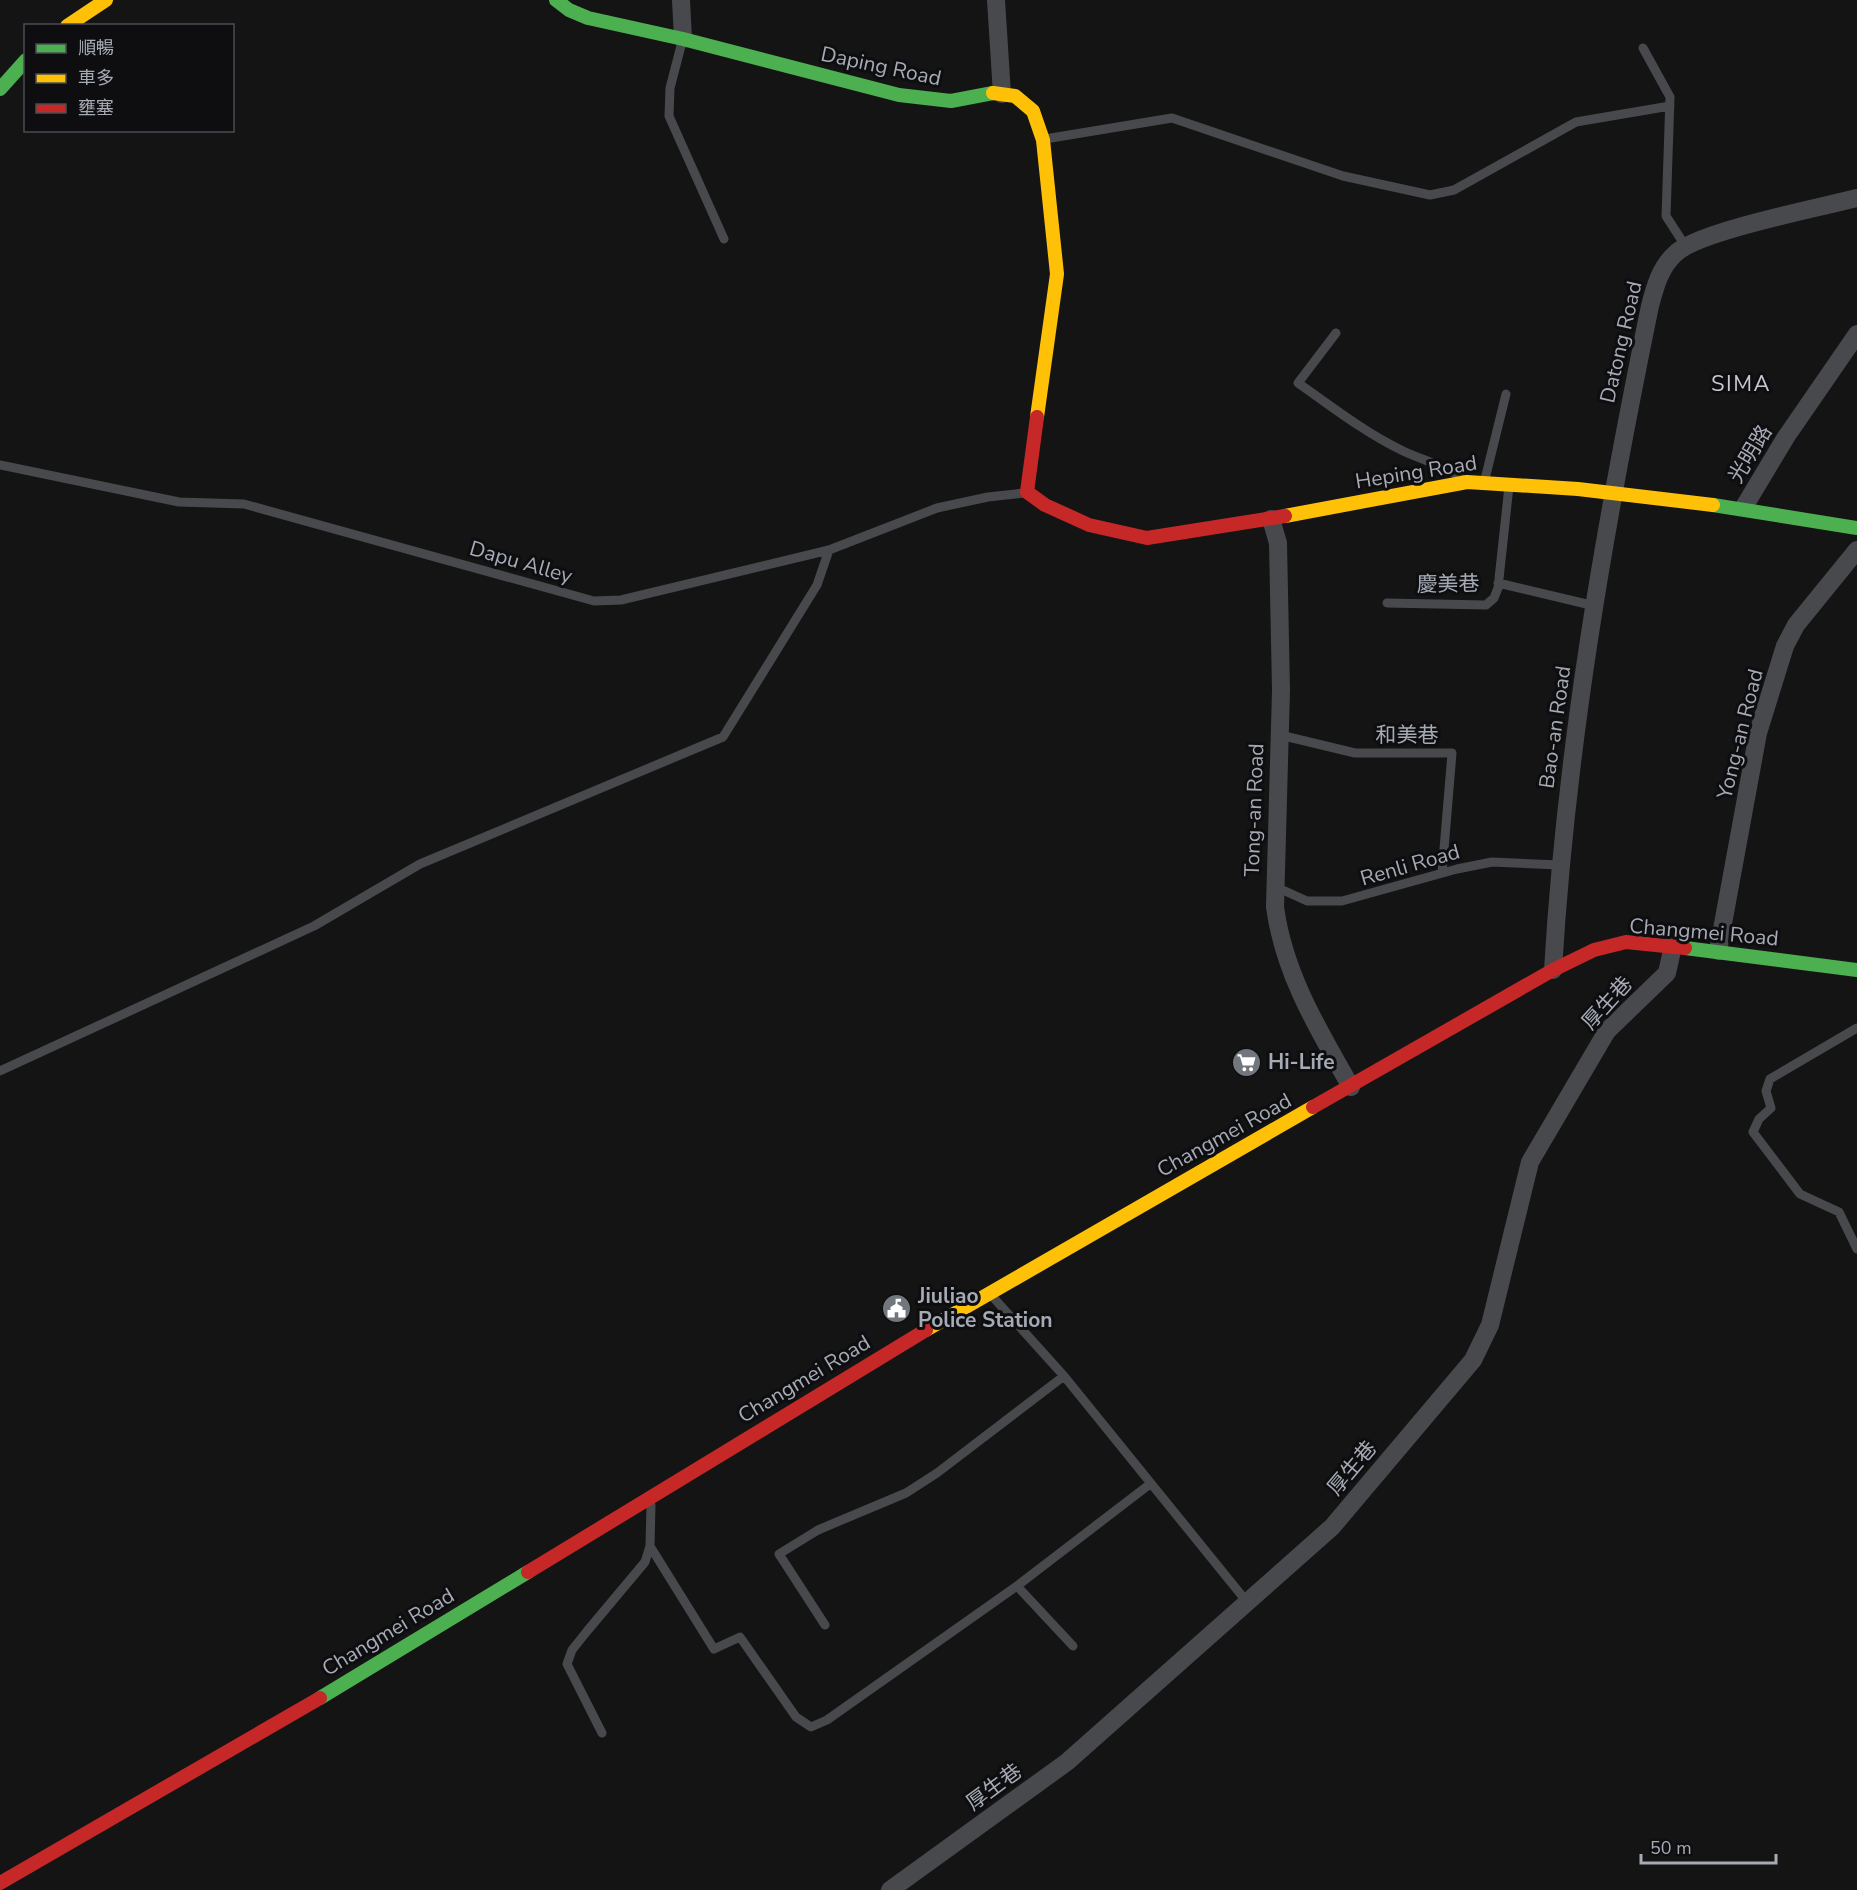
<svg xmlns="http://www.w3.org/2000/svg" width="1857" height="1890" font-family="'Nunito Sans','Noto Sans TC',sans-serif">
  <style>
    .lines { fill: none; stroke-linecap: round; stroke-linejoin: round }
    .lane { stroke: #48494d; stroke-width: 9 }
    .street { stroke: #48494d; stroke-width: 18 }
    .fast { stroke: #4caf50; stroke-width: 14 }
    .slow { stroke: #ffc107; stroke-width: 14 }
    .jam { stroke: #c62828; stroke-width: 14 }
    .labels { text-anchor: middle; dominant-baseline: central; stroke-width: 6; stroke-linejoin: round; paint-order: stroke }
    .street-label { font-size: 21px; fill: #a5aab5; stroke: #0e0e10 }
    .poi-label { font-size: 21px; font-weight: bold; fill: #a5aab5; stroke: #0e0e10; text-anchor: start }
    .neighbourhood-label { font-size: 22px; letter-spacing: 1.5px; fill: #c6c9d1; stroke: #0e0e10 }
  </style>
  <rect width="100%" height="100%" fill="#141414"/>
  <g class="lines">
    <path class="lane" d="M682 42 670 88 669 116 724 239
      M1643 48 1670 97 1666 216 1686 247
      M1045 139 1172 118 1343 176 1430 195 1454 190 1576 122 1670 106
      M1336 333 1298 383C1331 406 1364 432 1401 450 1421 460 1442 464 1460 477
      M0 465 179 502 244 504 594 601 621 600 829 550 937 508 988 497 1024 493
      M1485 479 1506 394
      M1498 583 1595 606
      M1387 603 1486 605 1494 598 1498 588 1509 486
      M1280 735 1355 753H1452L1442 873
      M1274 886 1307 901H1342L1457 869 1492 862 1559 865
      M1857 1028 1770 1079 1766 1091 1771 1108 1759 1119 1753 1132 1800 1194 1839 1212 1857 1249
      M0 1071 314 926 420 864 723 737 817 585 829 550
      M992 1296 1064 1376 1247 1602
      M650 1546 714 1649 740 1637 796 1717 811 1727 827 1720 1017 1586 1150 1484
      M1017 1586 1073 1646
      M825 1625 779 1554 818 1530 906 1493 937 1473 1064 1376
      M602 1733 567 1664 572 1650 588 1630 645 1562 650 1546 651 1505"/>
    <path class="street" d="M681 0 683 39
      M996 0 1002 94
      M1744 507 1786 437 1857 334
      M1271 519 1278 543 1281 690 1275 907C1284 974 1318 1029 1351 1087
      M1718 951 1758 733 1785 646 1796 625 1857 550
      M1553 970C1566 747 1605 525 1650 306 1655 287 1660 267 1676 253 1700 231 1819 208 1857 198
      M890 1890 1067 1762 1332 1527 1473 1360 1490 1325 1530 1162 1607 1031 1667 973 1673 946"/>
    <path class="fast" d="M556 0 569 10 588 18 683 39 899 95 951 101 993 93
      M0 89 26 60
      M1713 505 1857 528
      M1685 948 1857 970
      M320 1698 528 1572"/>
    <path class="slow" d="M67 26 106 0
      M993 93 1015 96 1033 111 1043 140 1057 274 1037 417
      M1285 516 1467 482 1578 489 1713 505
      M926 1330 1313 1107"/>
    <path class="jam" d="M1037 417 1027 492 1045 505 1089 525 1147 538 1285 516
      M1313 1107 1553 970 1594 950 1626 942 1685 948
      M528 1572 926 1330
      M0 1883 320 1698"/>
  </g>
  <defs>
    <symbol id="supermarket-disc" viewBox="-11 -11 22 22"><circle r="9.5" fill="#72767d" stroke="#0e0e10"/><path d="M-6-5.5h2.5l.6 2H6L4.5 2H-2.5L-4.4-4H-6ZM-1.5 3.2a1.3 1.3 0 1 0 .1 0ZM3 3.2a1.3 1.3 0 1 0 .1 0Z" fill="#fff"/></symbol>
    <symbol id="civic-disc" viewBox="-11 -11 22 22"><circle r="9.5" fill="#72767d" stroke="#0e0e10"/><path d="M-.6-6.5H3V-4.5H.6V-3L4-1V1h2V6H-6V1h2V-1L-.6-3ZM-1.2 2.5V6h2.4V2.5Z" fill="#fff"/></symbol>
  </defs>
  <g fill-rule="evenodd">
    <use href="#supermarket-disc" x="1230" y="1046" width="33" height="33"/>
    <use href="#civic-disc" x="880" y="1292" width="33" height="33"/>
  </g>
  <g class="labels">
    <g class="street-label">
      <text transform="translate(881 66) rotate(12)">Daping Road</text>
      <text transform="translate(1621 342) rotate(-77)">Datong Road</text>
      <text transform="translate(1750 454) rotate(-59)">光明路</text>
      <text transform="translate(1416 472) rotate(-9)">Heping Road</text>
      <text transform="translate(521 562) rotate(16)">Dapu Alley</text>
      <text transform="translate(1448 584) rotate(-1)">慶美巷</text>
      <text transform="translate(1555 727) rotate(-82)">Bao-an Road</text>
      <text transform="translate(1740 734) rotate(-76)">Yong-an Road</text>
      <text x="1407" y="735">和美巷</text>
      <text transform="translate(1254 810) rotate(-88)">Tong-an Road</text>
      <text transform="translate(1410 865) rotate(-16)">Renli Road</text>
      <text transform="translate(1704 932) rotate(5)">Changmei Road</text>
      <text transform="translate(1607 1003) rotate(-48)">厚生巷</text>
      <text transform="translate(1224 1135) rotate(-29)">Changmei Road</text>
      <text transform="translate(804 1379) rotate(-31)">Changmei Road</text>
      <text transform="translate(1352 1468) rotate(-50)">厚生巷</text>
      <text transform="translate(388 1632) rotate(-31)">Changmei Road</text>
      <text transform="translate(994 1787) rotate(-36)">厚生巷</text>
    </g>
    <g class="poi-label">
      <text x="1268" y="1062">Hi-Life</text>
      <text x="918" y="1296">Jiuliao<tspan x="918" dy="24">Police Station</tspan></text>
    </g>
    <g class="neighbourhood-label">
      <text x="1741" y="384">SIMA</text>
    </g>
  </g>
  <rect x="24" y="24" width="210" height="108" fill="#0e0e10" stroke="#4a4c52" stroke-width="1.5"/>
  <rect x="36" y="44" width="30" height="9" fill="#4caf50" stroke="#4a4c52" stroke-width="1.5"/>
  <text x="78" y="54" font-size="18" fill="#a5aab5">順暢</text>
  <rect x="36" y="74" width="30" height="9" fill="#ffc107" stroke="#4a4c52" stroke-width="1.5"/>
  <text x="78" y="84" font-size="18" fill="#a5aab5">車多</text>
  <rect x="36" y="104" width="30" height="9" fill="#c62828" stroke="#4a4c52" stroke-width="1.5"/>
  <text x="78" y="114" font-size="18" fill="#a5aab5">壅塞</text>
  <path d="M1641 1854v9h135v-9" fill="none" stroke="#a5aab5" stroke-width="3"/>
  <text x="1650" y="1854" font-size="18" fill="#a5aab5" stroke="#0e0e10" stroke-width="4.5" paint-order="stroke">50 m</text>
</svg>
